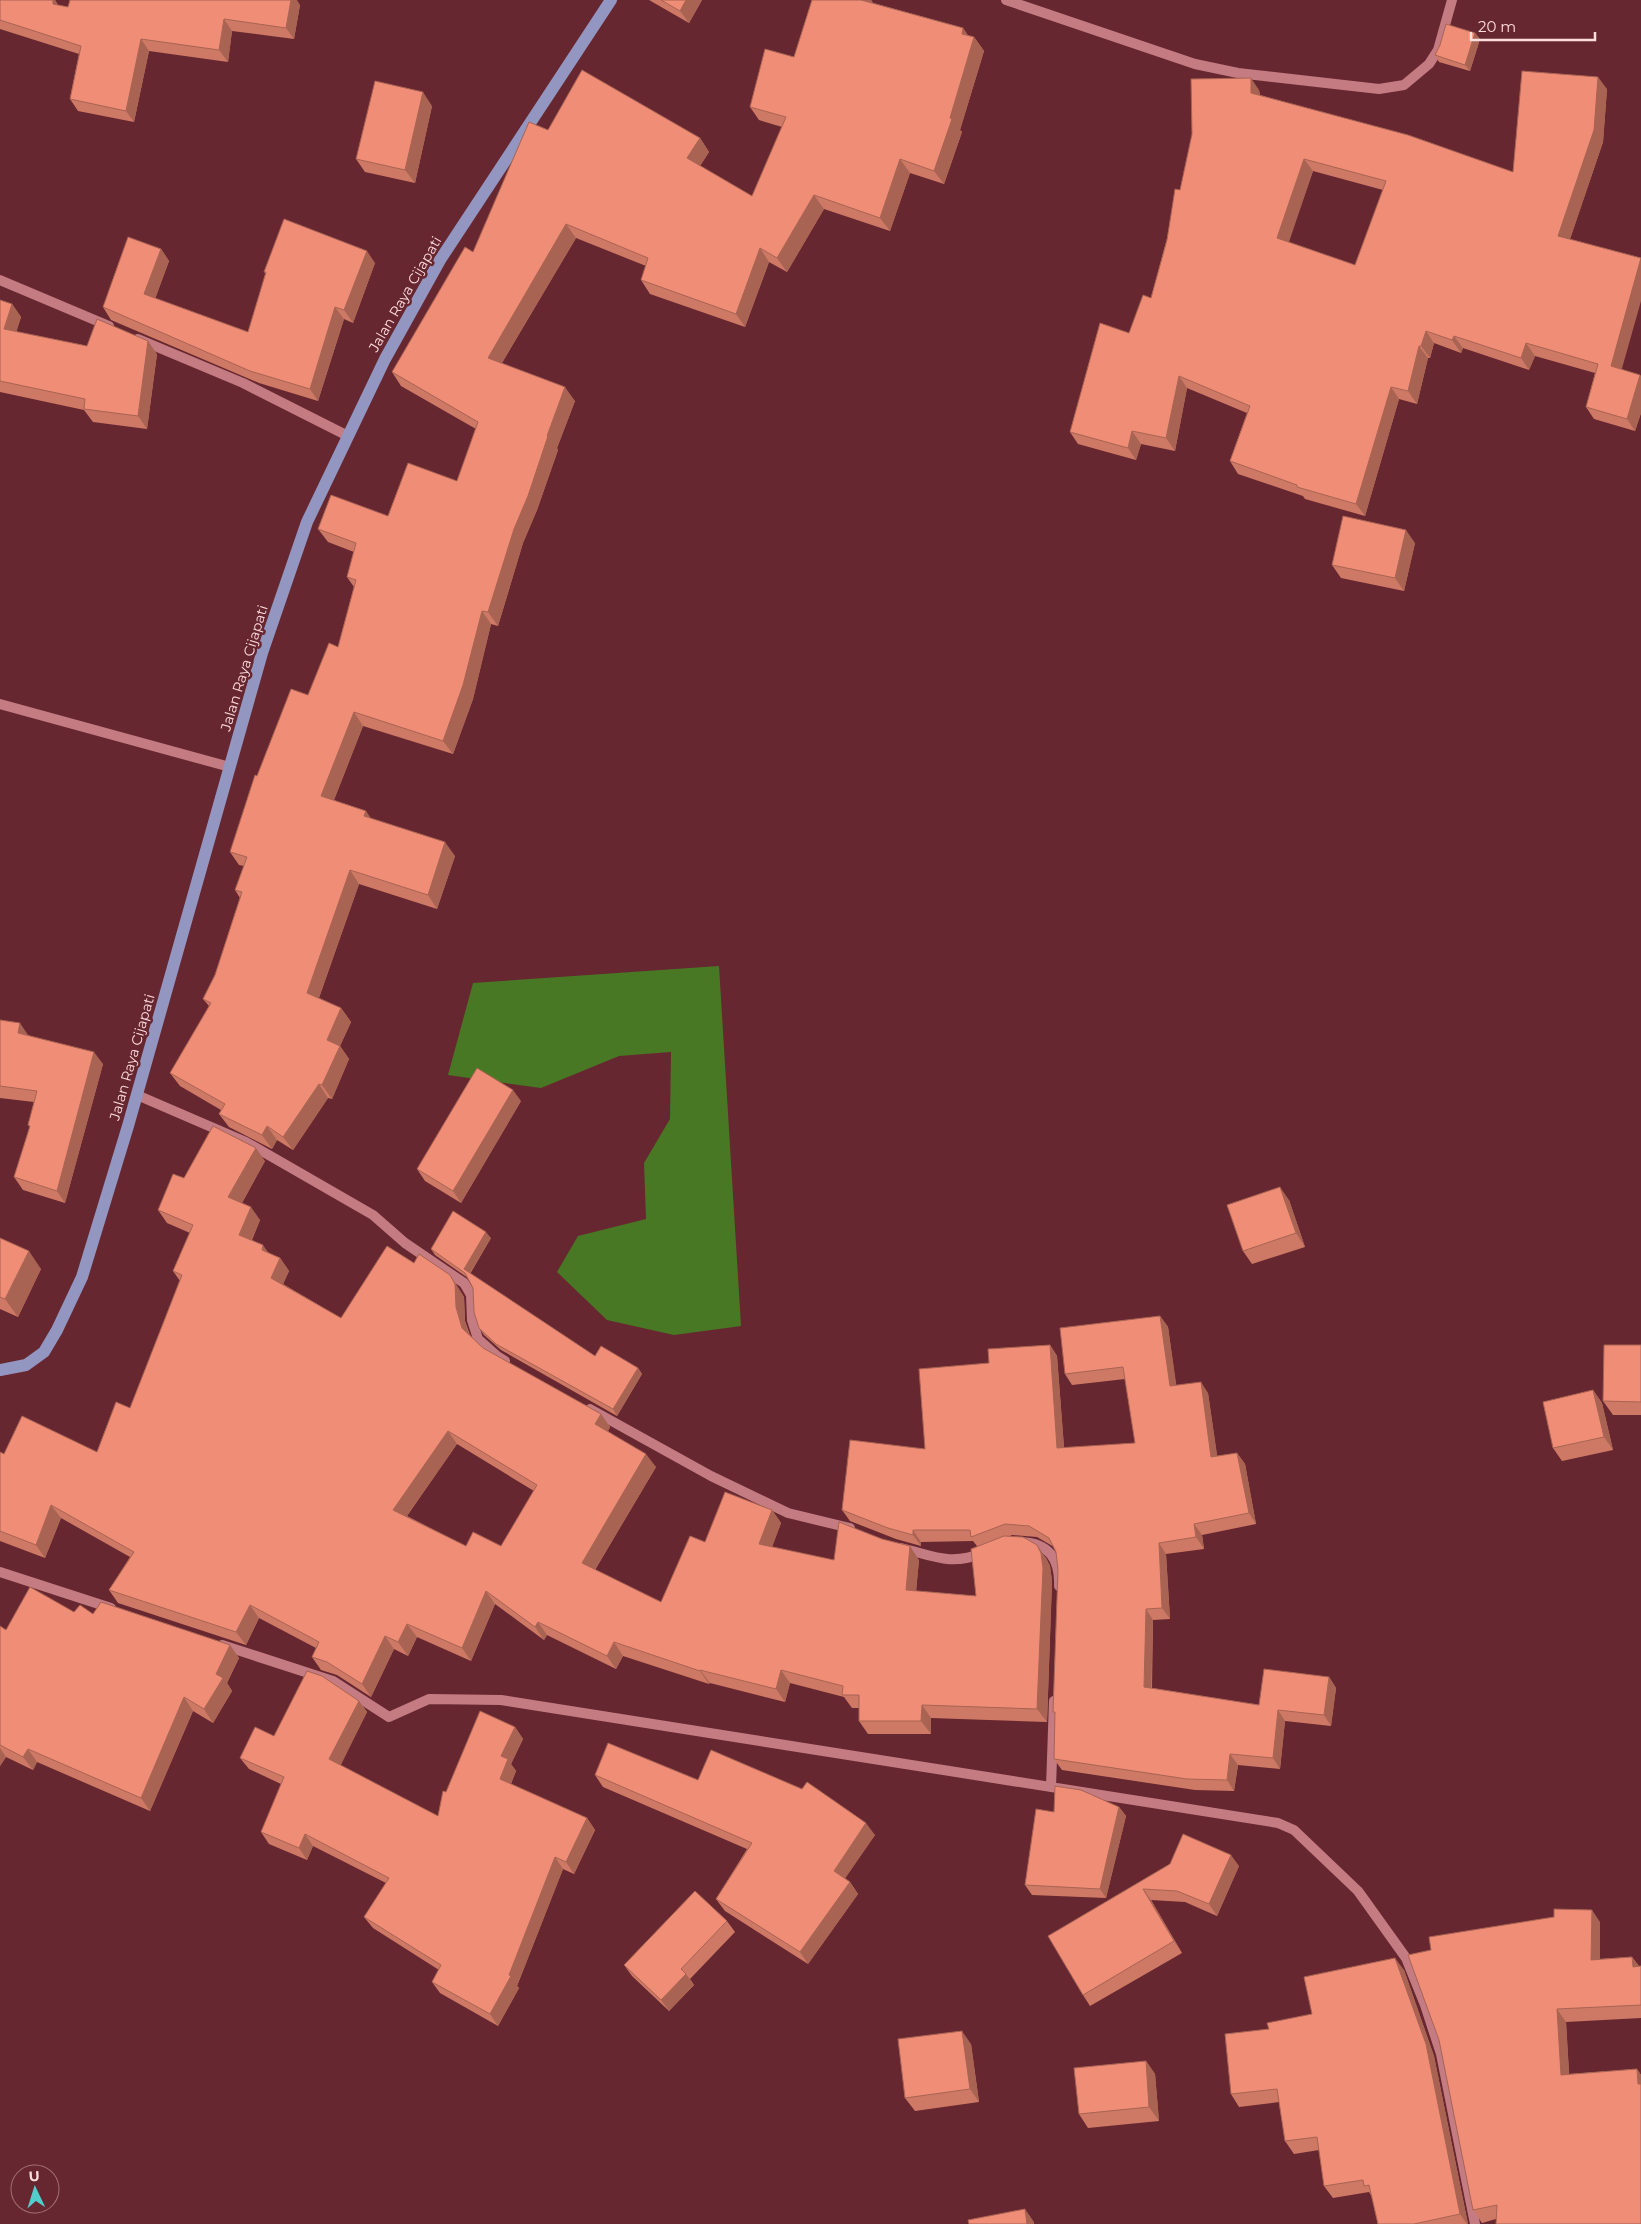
<svg xmlns="http://www.w3.org/2000/svg" width="1641" height="2224" font-family="Montserrat,sans-serif">
  <style>
    .forest { fill: #487824 }
    .lines { fill: none; stroke-linecap: round; stroke-linejoin: round }
    .street { stroke: #c47c82; stroke-width: 10 }
    .primary { stroke: #9296c0; stroke-width: 12 }
    .wall { fill: #ce7965; fill-rule: evenodd }
    .shaded-wall { fill: #a86353 }
    .building { fill: #f08d76; stroke: #a86353; fill-rule: evenodd }
    .labels { text-anchor: middle; dominant-baseline: central; stroke-width: 5; stroke-linejoin: round; paint-order: stroke }
    .street-label { font-size: 14px; fill: #fedddf; stroke: #672730 }
  </style>
  <rect width="100%" height="100%" fill="#672730"/>
  <path class="forest" d="M719 966 741 1326 674 1335 607 1320 557 1272 578 1236 646 1219 644 1163 670 1119 671 1052 619 1056 541 1088 448 1075 473 983Z"/>
  <g class="lines">
    <path class="street" d="M1006 0 1195 64 1238 73 1379 89 1404 85 1429 64 1438 50 1452 0
      M0 280 109 326
      M138 339 243 383 348 436
      M0 704 230 767
      M137 1095 246 1142 373 1215 405 1243 464 1283 471 1295 472 1320 478 1339 497 1356 505 1361
      M590 1409 711 1476 788 1513 850 1528
      M1021 1542C1049 1543 1060 1559 1059 1586
      M901 1548C934 1556 950 1566 983 1553
      M0 1572 111 1608
      M222 1645 333 1681 389 1717 429 1699 501 1700 1278 1823 1294 1830 1358 1891 1406 1958 1425 2005 1441 2054 1475 2224
      M1051 1787 1054 1701"/>
    <path class="primary" d="M0 1370 26 1365 44 1352 57 1330 82 1277 128 1126 262 653 307 522 385 359 440 260 611 0"/>
  </g>
  <path class="wall" d="M0 0H55L58 5 68 7 300 5 294 39 232 31 228 62 149 51 134 122 78 111 70 99 79 54 0 29Z
    M649 0H702L689 23Z
    M812 0H871L873 3 963 28 968 36 974 37 984 51 960 130 962 132 944 184 910 173 890 231 824 209 787 272 769 262 745 327 650 294 641 280 646 266 576 238 502 363 575 401 557 448 558 450 537 510 523 543 498 626 491 624 473 699 453 754 363 726 334 800 371 819 455 856 437 909 359 884 319 998 341 1008 351 1022 340 1046 349 1059 332 1099 328 1098 293 1150 277 1140 272 1149 229 1127 219 1114 221 1110 180 1086 170 1073 209 1006 203 999 215 975 240 898 235 890 244 866 239 865 230 852 257 776 308 695 338 647 354 587 347 577 354 552 328 542 318 529 388 516 457 481 476 429 401 386 392 372 473 252 548 130 700 138 709 152 700 166 752 196 782 127 759 120 750 107 794 57Z
    M1475 33 1480 39 1470 71 1439 62 1435 55Z
    M1607 89 1603 142 1570 239 1622 370 1641 376V413L1635 431 1594 419 1586 407 1595 373 1535 356 1529 370 1463 348 1461 353 1434 343 1430 358H1428L1417 404 1399 399 1365 516 1305 499 1303 496 1238 474 1230 461 1247 413 1187 388 1175 451 1141 444 1136 460 1078 444 1070 432 1151 298 1180 190 1259 90 1260 95 1513 172ZM1313 171 1383 190 1355 265 1288 242Z
    M432 106 415 183 365 172 356 159Z
    M161 249 169 261 155 299 248 332 266 274 264 272 375 263 353 323 344 319 318 401 259 383 111 320 103 307Z
    M0 300 12 304 21 317 16 332 87 346 157 354 147 429 93 422 84 410 0 392Z
    M1415 543 1404 591 1341 578 1332 565Z
    M0 1020 28 1035 103 1064 65 1203 23 1190 14 1177 30 1127 28 1125 34 1102 0 1098Z
    M521 1101 461 1203 425 1181 417 1169Z
    M265 1161 242 1203 260 1220 252 1240 269 1253 280 1258 289 1271 283 1284 341 1318 414 1263 450 1275 464 1297 465 1321 470 1335 483 1348 601 1414 610 1427 608 1431 656 1467 595 1570 661 1602 705 1542 772 1510 781 1523 772 1547 834 1560H919L916 1591 976 1596 977 1546 973 1541 921 1542V1546L896 1539 850 1521 842 1510 925 1449 989 1363 1050 1345 1057 1356 1064 1448 1135 1443 1125 1379 1072 1385 1065 1374 1160 1316 1168 1327 1176 1385 1208 1393 1217 1456 1237 1453 1245 1464 1256 1524 1202 1535 1204 1549 1166 1554 1170 1619 1153 1620 1152 1688 1259 1705 1329 1677 1336 1688 1331 1726 1285 1721 1280 1769 1238 1765 1234 1791 1195 1790 1062 1770 1054 1759 1055 1715 1053 1712 1058 1570 1056 1552 1054 1547 1037 1537 1012 1535 1010 1536 1046 1558 1050 1566 1052 1581 1047 1722 931 1718V1734H868L859 1721V1708H852L844 1697 790 1683 785 1702 710 1683 709 1684 623 1656 616 1669 547 1635 544 1640 495 1604 471 1661 417 1637 408 1656 394 1649 371 1697 337 1675 321 1670 312 1657 316 1648 259 1618 246 1645 118 1603 109 1590 130 1557 61 1518 45 1558 0 1541V1452L4 1454 97 1452 130 1408 180 1281 173 1271 190 1233 167 1223 158 1210 184 1178ZM457 1444 534 1491 501 1546H466L407 1516Z
    M1289 1200 1305 1247 1252 1264 1243 1251Z
    M0 1238 41 1269 18 1317 0 1309Z
    M491 1238 470 1274 595 1356 638 1368 642 1374 617 1416 501 1350 484 1335 479 1328 473 1288 468 1278 435 1255 431 1249Z
    M1641 1345V1415H1613L1603 1401Z
    M1593 1390 1602 1403 1613 1450 1562 1461 1553 1448Z
    M74 1612 93 1614 230 1645 239 1658 227 1683 232 1691 213 1723 193 1711 150 1811 37 1762 33 1770 6 1757 0 1766V1626L6 1630Z
    M359 1701 367 1712 340 1765 438 1816 446 1792 515 1727 523 1739 511 1764 516 1771 511 1784 587 1818 595 1830 574 1874 563 1869 517 1986 519 1988 498 2026 440 1993 432 1982 439 1970 373 1928 364 1917 386 1883 313 1846 307 1860 269 1844 261 1832 281 1784 249 1769 240 1758 274 1736Z
    M595 1775 698 1780 875 1835 845 1878 850 1882 858 1894 808 1964 725 1911 716 1899 747 1849 603 1787Z
    M1119 1807 1126 1816 1106 1898 1032 1895 1025 1885 1054 1812Z
    M1170 1864 1239 1866 1217 1916 1185 1902 1151 1900 1182 1953 1090 2006 1083 1995 1048 1936Z
    M727 1921 735 1932 690 1979 694 1985 669 2011 632 1976 624 1965Z
    M1600 1922V1959L1632 1957 1639 1966H1641V2018L1566 2022 1569 2074 1637 2069 1641 2075V2224L1496 2219 1482 2223 1473 2210 1431 1950Z
    M1404 1970 1434 2056 1468 2224H1378L1372 2197 1369 2192 1333 2198 1324 2186 1319 2150 1294 2154 1285 2141 1279 2102 1239 2107 1231 2094 1312 2014Z
    M971 2044 979 2102 915 2111 905 2098Z
    M1146 2061 1155 2074 1159 2121 1088 2128 1079 2114Z"/>
  <path class="shaded-wall" d="M53 0H55L61 10 53 4Z
    M291 0H297L300 5 294 39 286 28Z
    M686 0H702L689 23 680 11Z
    M861 0H871L874 4Z
    M224 19 232 31 228 62 219 50Z
    M963 28 973 42 962 34Z
    M1475 33 1480 39 1470 71 1465 65Z
    M974 37 984 51 960 130 962 132 944 184 934 171Z
    M141 39 149 51 134 122 126 111Z
    M1598 77 1607 89 1603 142 1567 248 1558 236Z
    M1251 78 1259 90 1260 105 1251 93Z
    M423 92 432 106 415 183 405 170Z
    M700 138 709 152 696 172 687 158Z
    M900 159 910 173 890 231 880 218Z
    M1304 159 1313 171 1286 251 1277 238Z
    M814 195 824 209 787 272 777 258Z
    M566 224 576 238 497 371 488 358Z
    M760 248 769 262 745 327 736 314Z
    M161 249 169 261 152 307 144 294Z
    M367 251 375 263 353 323 344 310Z
    M1641 258V301L1619 379 1611 366Z
    M12 304 21 317 13 343 4 329Z
    M335 307 344 319 318 401 310 389Z
    M1426 331 1434 343 1430 358 1421 346Z
    M1454 336 1463 348 1461 353 1452 340Z
    M148 341 157 354 147 429 138 416Z
    M1526 343 1535 356 1529 370 1521 358Z
    M1419 346 1428 358 1417 404 1408 391Z
    M1640 375 1641 376V413L1635 431 1627 419Z
    M1179 376 1187 388 1175 451 1166 438Z
    M565 387 575 401 557 448 558 450 537 510 523 543 498 626 488 612 514 529 547 436Z
    M1391 387 1399 399 1365 516 1356 504Z
    M1132 431 1141 444 1136 460 1128 448Z
    M1406 530 1415 543 1404 591 1395 578Z
    M482 611 491 624 473 699 453 754 443 741Z
    M354 712 363 726 330 810 321 796Z
    M366 811 375 824 364 816Z
    M445 842 455 856 437 909 428 895Z
    M350 870 359 884 316 1006 307 993Z
    M341 1008 351 1022 340 1046 349 1059 332 1099 322 1085 327 1040Z
    M20 1023 28 1035 18 1033Z
    M94 1052 103 1064 65 1203 57 1191Z
    M319 1084 328 1098 293 1150 283 1137Z
    M513 1090 521 1101 461 1203 453 1191Z
    M267 1126 277 1140 272 1149 262 1135Z
    M256 1148 265 1161 238 1210 228 1197Z
    M1280 1187 1289 1200 1305 1247 1296 1233Z
    M251 1207 260 1220 248 1248 239 1235Z
    M486 1232 491 1238 468 1276 464 1269Z
    M263 1245 272 1258 262 1250Z
    M29 1251 41 1269 18 1317 5 1299Z
    M280 1258 289 1271 280 1291 271 1278Z
    M450 1275 464 1297 465 1321 471 1341 462 1328 456 1307Z
    M1160 1316 1168 1327 1178 1397 1170 1386Z
    M1050 1345 1057 1356 1065 1459 1057 1448Z
    M638 1368 642 1374 617 1416 613 1409Z
    M1201 1382 1208 1393 1219 1468 1211 1457Z
    M1593 1390 1602 1403 1613 1450 1604 1437Z
    M601 1414 610 1427 604 1437 595 1424Z
    M448 1431 457 1444 402 1523 393 1510Z
    M1237 1453 1245 1464 1256 1524 1249 1513Z
    M646 1454 656 1467 591 1576 582 1563Z
    M51 1505 61 1518 45 1558 36 1545Z
    M772 1510 781 1523 768 1557 759 1544Z
    M1194 1524 1202 1535 1204 1549 1196 1537Z
    M913 1530 921 1542V1546L913 1535Z
    M1159 1543 1166 1554 1170 1619 1162 1608Z
    M1037 1545 1046 1558 1050 1566 1052 1581 1047 1722 1037 1709Z
    M910 1546 919 1560 915 1603 906 1590Z
    M486 1591 495 1604 471 1661 462 1648Z
    M250 1605 259 1618 246 1645 236 1632Z
    M1146 1609 1153 1620 1151 1698 1144 1687Z
    M538 1622 547 1635 544 1640 535 1627Z
    M407 1624 417 1637 408 1656 398 1642Z
    M385 1636 394 1649 371 1697 362 1684Z
    M614 1642 623 1656 616 1669 607 1656Z
    M230 1645 239 1658 227 1683 232 1691 213 1723 204 1709 216 1674Z
    M700 1670 710 1683 709 1684 700 1671Z
    M781 1670 790 1683 785 1702 776 1689Z
    M1329 1677 1336 1688 1331 1726 1324 1715Z
    M184 1697 193 1711 150 1811 141 1798Z
    M359 1701 367 1712 338 1771 329 1759Z
    M922 1705 931 1718V1734L921 1721Z
    M1278 1710 1285 1721 1280 1769 1273 1758Z
    M515 1727 523 1739 511 1764 516 1771 508 1790 500 1779 501 1756Z
    M0 1748 6 1757 0 1766Z
    M28 1749 37 1762 33 1770 23 1757Z
    M1230 1754 1238 1765 1234 1791 1227 1780Z
    M1119 1807 1126 1816 1106 1898 1100 1889Z
    M587 1818 595 1830 574 1874 566 1862Z
    M866 1823 875 1835 842 1883 834 1871Z
    M305 1834 313 1846 307 1860 299 1848Z
    M1231 1855 1239 1866 1217 1916 1209 1904Z
    M555 1857 563 1869 517 1986 519 1988 498 2026 490 2014 509 1975Z
    M850 1882 858 1894 808 1964 800 1952Z
    M1143 1889 1151 1900 1182 1953 1174 1941Z
    M1592 1910 1600 1922V1972L1591 1960Z
    M1632 1957 1641 1970 1633 1967Z
    M1395 1958 1404 1970 1434 2056 1468 2224H1467L1460 2214Z
    M686 1974 694 1985 669 2011 661 2000Z
    M1557 2009 1566 2022 1570 2087 1561 2075Z
    M962 2031 971 2044 979 2102 970 2089Z
    M1146 2061 1155 2074 1159 2121 1149 2107Z
    M1637 2069 1641 2075V2089L1638 2084Z
    M1025 2209 1034 2222V2224H1027Z"/>
  <path class="building" d="M0 0H53V4L68 7 70 0H291L286 28 224 19 219 50 141 39 126 111 70 99 81 46 0 20Z
    M661 0H686L680 11Z
    M812 0H861L963 28 962 34 974 37 950 118 952 119 934 171 900 159 880 218 814 195 777 258 760 248 736 314 641 280 648 258 566 224 488 358 565 387 547 436H548L528 496 514 529 488 612 482 611 463 685 443 741 354 712 321 796 366 811 364 816 445 842 428 895 350 870 307 993 341 1008 327 1040 340 1046 322 1085 319 1084 283 1137 267 1126 262 1135 219 1114 225 1104 170 1073 211 1003 203 999 215 975 242 892 235 890 247 857 230 852 255 775 257 776 291 689 308 695 329 643 338 647 356 580 347 577 356 543 318 529 331 495 388 516 408 463 457 481 478 422 392 372 465 247 473 252 529 122 548 130 582 70 700 138 687 158 752 196 786 117 750 107 765 49 794 57Z
    M1446 24 1475 33 1465 65 1435 55 1440 45Z
    M1522 71 1598 77 1594 130 1558 236 1641 258 1611 366 1640 375 1627 419 1586 407 1598 364 1526 343 1521 358 1454 336 1452 340 1426 331 1421 346H1419L1408 391 1391 387 1356 504 1297 487V485L1230 461 1250 406 1179 376 1166 438 1132 431 1128 448 1070 432 1100 323 1129 333 1143 295 1151 298 1167 240 1175 189 1180 190 1192 134 1191 79 1251 78V93L1408 135 1513 172ZM1304 159 1386 181 1355 265 1277 238Z
    M375 81 423 92 405 170 356 159Z
    M284 219 367 251 344 310 335 307 310 389 250 371 103 307 128 237 161 249 144 294 248 332 266 272H264Z
    M0 300 12 304 4 329 87 346 97 319 148 341 138 416 84 409 85 399 0 381Z
    M1343 516 1406 530 1395 578 1332 565Z
    M0 1020 20 1023 18 1033 94 1052 57 1191 14 1177 30 1126 28 1125 37 1091 0 1086Z
    M477 1068 513 1090 453 1191 417 1169Z
    M213 1126 256 1148 228 1197 251 1207 239 1235 263 1245 262 1250 280 1258 271 1278 341 1318 387 1246 414 1263 419 1254 450 1275 455 1284 456 1307 462 1328 483 1348 601 1414 595 1424 646 1454 582 1563 661 1602 690 1536 705 1542 725 1492 772 1510 759 1544 834 1560 839 1522 882 1539 910 1546 906 1590 976 1596 971 1549 1004 1536 1023 1537 1037 1545 1041 1553 1043 1568 1037 1709 922 1705 921 1721H859V1695H842L843 1686 781 1670 776 1689 700 1670V1671L614 1642 607 1656 538 1622 535 1627 486 1591 462 1648 407 1624 398 1642 385 1636 362 1684 327 1662 312 1657 319 1642 250 1605 236 1632 109 1590 134 1552 51 1505 36 1545 0 1531V1452L4 1454 22 1416 97 1452 116 1402 130 1408 182 1275 173 1271 193 1225 158 1210 173 1174 184 1178ZM448 1431 537 1485 501 1546 473 1532 466 1546 393 1510Z
    M1280 1187 1296 1233 1243 1251 1227 1205Z
    M453 1211 486 1232 464 1269 595 1356 601 1346 638 1368 613 1409 496 1344 479 1328 474 1312 473 1288 465 1273 431 1249Z
    M0 1238 29 1251 5 1299 0 1297Z
    M1160 1316 1170 1386 1201 1382 1211 1457 1237 1453 1249 1513 1194 1524 1196 1537 1159 1543 1162 1608 1146 1609 1144 1687 1259 1705 1264 1669 1329 1677 1324 1715 1278 1710 1273 1758 1230 1754 1227 1780 1187 1779 1054 1759 1055 1712H1053L1058 1570 1056 1552 1049 1538 1029 1526 1005 1524 971 1537 970 1530H913V1535L888 1528 842 1510 850 1440 925 1449 919 1369 989 1363 988 1349 1050 1345 1057 1448 1135 1443 1123 1367 1065 1374 1060 1328Z
    M1604 1345H1641V1402L1603 1401Z
    M1593 1390 1604 1437 1553 1448 1543 1402Z
    M30 1587 74 1612 80 1605 93 1614 101 1602 230 1645 216 1674 223 1678 204 1709 184 1697 141 1798 28 1749 23 1757 0 1745V1626L6 1630Z
    M307 1671 322 1676 359 1701 329 1759 438 1816 443 1791 446 1792 480 1711 515 1727 501 1756 508 1759 500 1779 587 1818 566 1862 555 1857 509 1975 511 1976 490 2014 432 1982 441 1965 364 1917 389 1878 305 1834 299 1848 261 1832 284 1777 240 1758 255 1727 274 1736Z
    M608 1743 698 1780 711 1750 802 1789 807 1782 866 1823 834 1871 850 1882 800 1952 716 1899 752 1843 595 1775Z
    M1055 1786 1081 1790 1119 1807 1100 1889 1025 1885 1036 1809 1054 1812Z
    M1183 1834 1231 1855 1209 1904 1177 1891 1143 1889 1174 1941 1083 1995 1048 1936 1170 1864Z
    M695 1891 727 1921 681 1969 686 1974 661 2000 624 1965Z
    M1554 1909 1592 1910 1591 1960 1632 1957 1633 1967 1641 1966V2005L1557 2009 1561 2075 1637 2069 1638 2084H1641V2224H1496L1497 2205 1473 2210 1439 2040 1408 1955 1431 1950 1429 1937 1554 1917Z
    M1395 1958 1426 2044 1460 2214 1414 2224H1378L1369 2185 1364 2186 1363 2180 1324 2186 1317 2137 1285 2141 1277 2089 1231 2094 1225 2034 1269 2029 1267 2023 1312 2014 1304 1977Z
    M962 2031 970 2089 905 2098 898 2039Z
    M1146 2061 1149 2107 1079 2114 1074 2068Z
    M1025 2209 1027 2224H969L968 2220Z"/>
  <g class="labels">
    <g class="street-label">
      <text transform="translate(405 294) rotate(-60)">Jalan Raya Cijapati</text>
      <text transform="translate(244 668) rotate(-73)">Jalan Raya Cijapati</text>
      <text transform="translate(132 1057) rotate(-74)">Jalan Raya Cijapati</text>
    </g>
  </g>
  <g transform="translate(35 2189) rotate(356)"><circle r="24" fill="#672730" stroke="#a37076"/>
  <path d="M0-4L9 19L0 12L-9 19Z" fill="#52cdcc"/>
  <text y="-8" font-size="14" font-weight="bold" text-anchor="middle" fill="#fedddf">U</text>
  </g>
  <path d="M1471 32v8h124v-8" fill="none" stroke="#fedddf" stroke-width="2.5"/>
  <text x="1478" y="32" font-size="15" fill="#fedddf" stroke="#672730" stroke-width="4" paint-order="stroke">20 m</text>
</svg>
